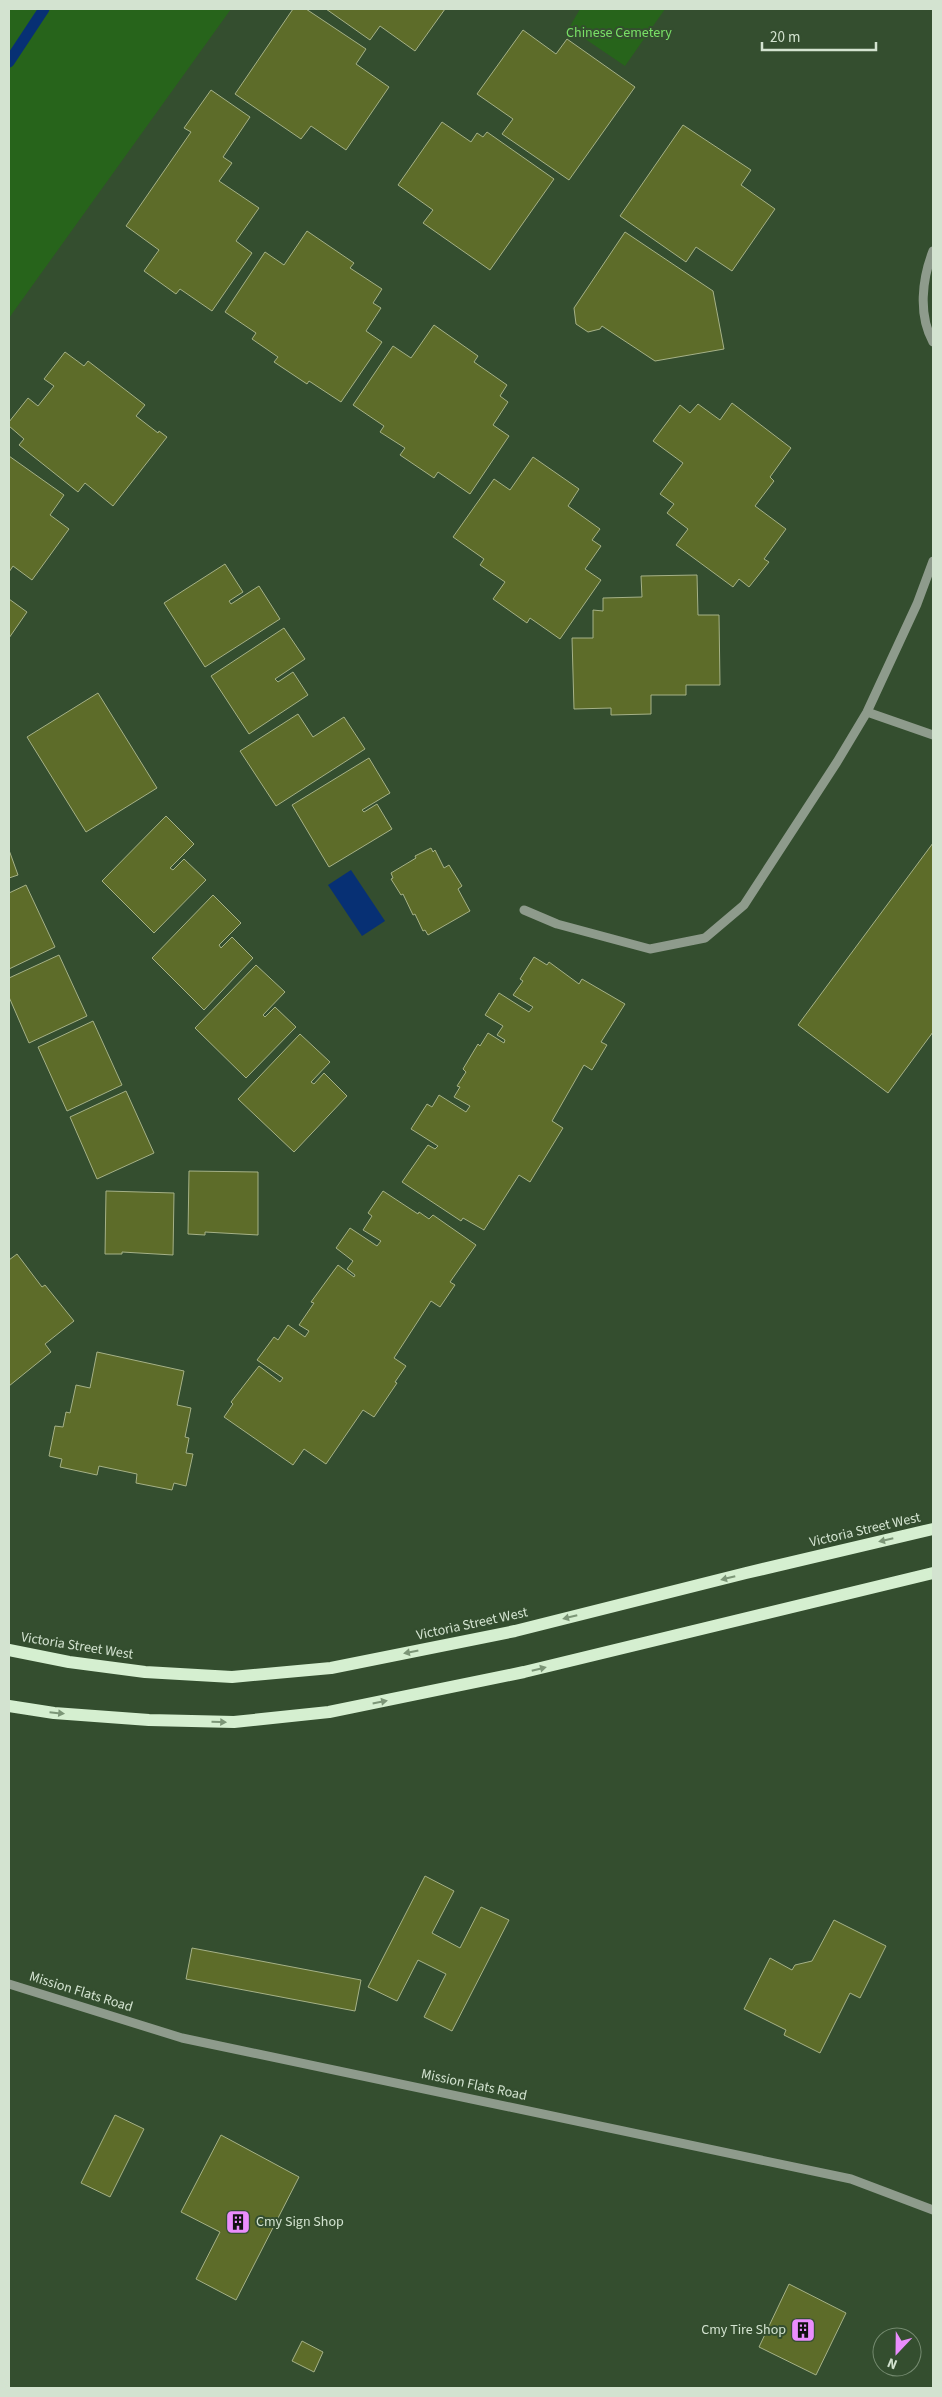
<svg xmlns="http://www.w3.org/2000/svg" width="942" height="2397" font-family="'Source Sans 3',sans-serif">
  <style>
    .green { fill: #27641b }
    .water { fill: #073074 }
    .lines { fill: none; stroke-linecap: round; stroke-linejoin: round }
    .stream { stroke: #073074; stroke-width: 11 }
    .building { fill: #5d6c29; stroke: #a5b187 }
    .minor { stroke: #8e9b8c; stroke-width: 9 }
    .major { stroke: #d5efd0; stroke-width: 12 }
    .oneway { fill: #7c9677 }
    .labels { text-anchor: middle; dominant-baseline: central; stroke-width: 4; stroke-linejoin: round; paint-order: stroke }
    .park-label { font-size: 14px; fill: #79e066; stroke: #344e2f }
    .street-label { font-size: 14px; fill: #d3e3d0; stroke: #344e2f }
    .poi-label { font-size: 14px; fill: #d3e3d0; stroke: #344e2f; text-anchor: start }
  </style>
  <rect width="100%" height="100%" fill="#344e2f"/>
  <path class="green" d="M9 9H231L9 318Z
    M580 9H665L625 66 569 28Z"/>
  <path class="water" d="M351 870 385 921 362 936 328 885Z"/>
  <g class="lines">
    <path class="stream" d="M9 62 44 9"/>
  </g>
  <path class="building" d="M293 9H306L366 49 356 64 389 87 346 150 311 126 301 139 235 94Z
    M326 9H445L415 51 380 26 370 40Z
    M523 30 556 54 567 39 635 87 569 180 502 134 513 119 477 94Z
    M211 90 250 117 223 157 232 163 219 181 259 208 236 241 252 253 212 311 180 289 176 294 144 271 159 250 126 226 191 132 184 128Z
    M442 122 471 142 477 133 483 137 487 132 554 179 490 270 423 223 433 210 398 185Z
    M683 125 751 170 741 185 775 209 732 271 696 247 686 262 620 216Z
    M307 231 354 263 350 268 382 289 373 303 381 308 366 331 382 342 341 402 309 381 307 384 274 362 278 357 252 339 256 333 225 312 265 252 284 265Z
    M625 232 713 291 724 349 655 361 602 326 600 329 588 332 576 324 574 308Z
    M434 325 478 356 474 362 507 385 500 396 508 402 493 425 509 436 470 494 438 472 434 478 400 455 405 448 380 432 384 426 353 405 393 346 411 358Z
    M65 352 84 366 88 361 145 405 136 416 158 433 159 431 167 437 113 506 85 483 78 492 19 445 24 439 9 426V422L28 398 38 406 54 386 44 379Z
    M732 403 791 448 770 477 774 481 755 506 786 529 764 559 769 562 749 587 739 579 733 587 676 545 688 529 667 513 674 504 660 494 683 463 653 441 680 405 690 413 698 404 720 420Z
    M9 456 64 495 50 515 69 529 32 580 13 566 9 572Z
    M533 457 579 489 568 506 600 529 592 540 601 546 585 569 601 580 560 639 530 618 527 623 493 599 505 582 480 565 484 559 453 537 494 479 510 490Z
    M225 564 243 592 229 601 231 604 259 586 280 619 205 667 164 603Z
    M697 575 698 615H719L720 685H686V695H651V714L611 715V708L574 709 572 638H593V610L603 611V598L642 597 641 576Z
    M9 599 27 612 9 638Z
    M284 628 305 659 275 679 278 682 293 672 308 695 249 734 211 676Z
    M98 693 157 788 86 832 27 737Z
    M298 714 313 737 344 717 365 749 276 806 240 751Z
    M369 758 390 793 362 810 364 812 377 804 392 829 329 867 292 805Z
    M166 816 194 844 170 868 173 870 184 859 206 880 154 933 102 881Z
    M933 843V1032L888 1093 798 1025Z
    M431 848 433 852 435 850 444 868 449 865 462 886 458 889 470 911 428 935 425 930 423 931 415 914 413 915 403 894 401 895 391 879 393 878 391 873 416 858 415 856Z
    M9 850 18 875 9 878Z
    M26 885 55 947 9 969V893Z
    M213 895 241 923 219 945 221 948 232 937 253 958 204 1010 152 958Z
    M59 955 87 1016 29 1043 9 997V978Z
    M534 957 547 965 549 962 579 984 582 979 625 1004 601 1042 607 1045 592 1070 584 1065 552 1121 563 1128 530 1182 519 1175 484 1230 463 1218 461 1221 402 1182 428 1145 435 1149 438 1146 411 1129 427 1104 432 1107 439 1095 466 1112 470 1106 454 1097 460 1087 457 1086 466 1072 463 1069 478 1044 480 1046 488 1033 504 1043 505 1040 497 1035 503 1026 485 1015 499 993 529 1012 533 1007 513 995 523 981 520 979Z
    M256 965 285 992 263 1015 265 1017 275 1007 296 1027 246 1078 195 1028Z
    M93 1021 122 1085 67 1111 38 1047Z
    M300 1034 330 1062 311 1082 314 1084 324 1073 347 1096 294 1152 238 1099Z
    M126 1091 154 1153 97 1179 70 1117Z
    M189 1171 258 1172V1235L205 1232V1235L188 1234Z
    M106 1191 174 1193 173 1255 122 1252V1254H105Z
    M383 1191 418 1214 419 1212 429 1219 433 1215 476 1245 450 1282 455 1285 440 1307 431 1301 394 1358 406 1366 395 1382 397 1383 374 1417 363 1410 326 1464 304 1449 293 1465 224 1417 233 1404 231 1402 259 1366 280 1382 283 1378 257 1360 274 1337 278 1340 288 1325 305 1337 309 1331 299 1325 314 1303 311 1302 338 1265 354 1277 355 1275 347 1269 353 1261 336 1248 350 1228 377 1246 381 1241 363 1230 372 1216 368 1213Z
    M17 1254 42 1287 45 1285 74 1321 45 1344 51 1352 9 1386V1260Z
    M97 1352 184 1371 177 1405 191 1408 185 1437 189 1438 186 1453 193 1454 186 1486 174 1483 172 1490 136 1483 137 1474 99 1466 97 1475 60 1467 62 1459 49 1456 55 1426 63 1427 66 1412 70 1413 76 1385 90 1388Z
    M425 1876 454 1891 432 1933 460 1948 481 1907 509 1920 452 2031 424 2017 446 1974 418 1960 397 2001 368 1987Z
    M834 1920 886 1946 860 1998 850 1993 820 2053 784 2035 786 2030 744 2009 770 1958 792 1970 795 1965 812 1961Z
    M192 1948 361 1980 355 2011 186 1979Z
    M115 2115 144 2129 110 2197 81 2183Z
    M221 2135 299 2177 236 2300 196 2279 220 2232 181 2212Z
    M789 2284 846 2313 816 2375 759 2347Z
    M302 2341 323 2352 314 2372 292 2361Z"/>
  <g class="lines">
    <path class="minor" d="M933 251C922 279 918 315 933 342
      M867 712 933 735
      M524 910 557 924 650 949 705 938 744 905 837 762 867 712 917 604 933 561
      M9 1984 182 2038 851 2179 933 2210"/>
    <path class="major" d="M9 1650 69 1662 145 1672 232 1677 331 1668 515 1631 746 1573 933 1529
      M9 1706 54 1713 149 1720 234 1722 329 1712 524 1672 933 1573"/>
  </g>
  <defs><path id="oneway-solid" d="M-6-.8H1V-3.2L6.5 0L1 3.2V.8H-6Z" transform="scale(1.25)"/></defs>
  <g class="oneway">
    <use href="#oneway-solid" transform="translate(886 1540) rotate(167)"/>
    <use href="#oneway-solid" transform="translate(728 1578) rotate(166)"/>
    <use href="#oneway-solid" transform="translate(570 1617) rotate(166)"/>
    <use href="#oneway-solid" transform="translate(411 1652) rotate(169)"/>
    <use href="#oneway-solid" transform="translate(539 1669) rotate(-14)"/>
    <use href="#oneway-solid" transform="translate(380 1702) rotate(-11)"/>
    <use href="#oneway-solid" transform="translate(57 1713) rotate(6)"/>
    <use href="#oneway-solid" transform="translate(219 1722) rotate(2)"/>
  </g>
  <defs>
    <symbol id="building-square" viewBox="-11 -11 22 22"><rect x="-9" y="-9" width="18" height="18" rx="4" fill="#ea8dfd" stroke="#344e2f"/><path d="M-4-6H4V6H1V3H-1V6H-4ZM-2.5-4.3h1.7v1.8h-1.7ZM.8-4.3h1.7v1.8H.8ZM-2.5-1h1.7V.8h-1.7ZM.8-1h1.7V.8H.8Z" fill="#111"/></symbol>
  </defs>
  <g fill-rule="evenodd">
    <use href="#building-square" x="224" y="2208" width="28" height="28"/>
    <use href="#building-square" x="789" y="2316" width="28" height="28"/>
  </g>
  <g class="labels">
    <g class="park-label">
      <text x="619" y="33">Chinese Cemetery</text>
    </g>
    <g class="street-label">
      <text transform="translate(865 1530) rotate(-13)">Victoria Street West</text>
      <text transform="translate(472 1624) rotate(-12)">Victoria Street West</text>
      <text transform="translate(77 1646) rotate(9)">Victoria Street West</text>
      <text transform="translate(81 1992) rotate(17)">Mission Flats Road</text>
      <text transform="translate(474 2085) rotate(12)">Mission Flats Road</text>
    </g>
    <g class="poi-label">
      <text x="256" y="2222">Cmy Sign Shop</text>
      <text x="786" y="2330" text-anchor="end">Cmy Tire Shop</text>
    </g>
  </g>
  <rect width="942" height="2397" fill="none" stroke="#d3e3d0" stroke-width="20"/>
  <g transform="translate(897 2352) rotate(202)"><circle r="24" fill="#344e2f" stroke="#748a6f"/>
  <path d="M0-4L9 19L0 12L-9 19Z" fill="#ea8dfd"/>
  <text y="-8" font-size="14" font-weight="bold" text-anchor="middle" fill="#d3e3d0">N</text>
  </g>
  <path d="M762 42v8h114v-8" fill="none" stroke="#d3e3d0" stroke-width="2.5"/>
  <text x="770" y="42" font-size="15" fill="#d3e3d0" stroke="#344e2f" stroke-width="4" paint-order="stroke">20 m</text>
</svg>
